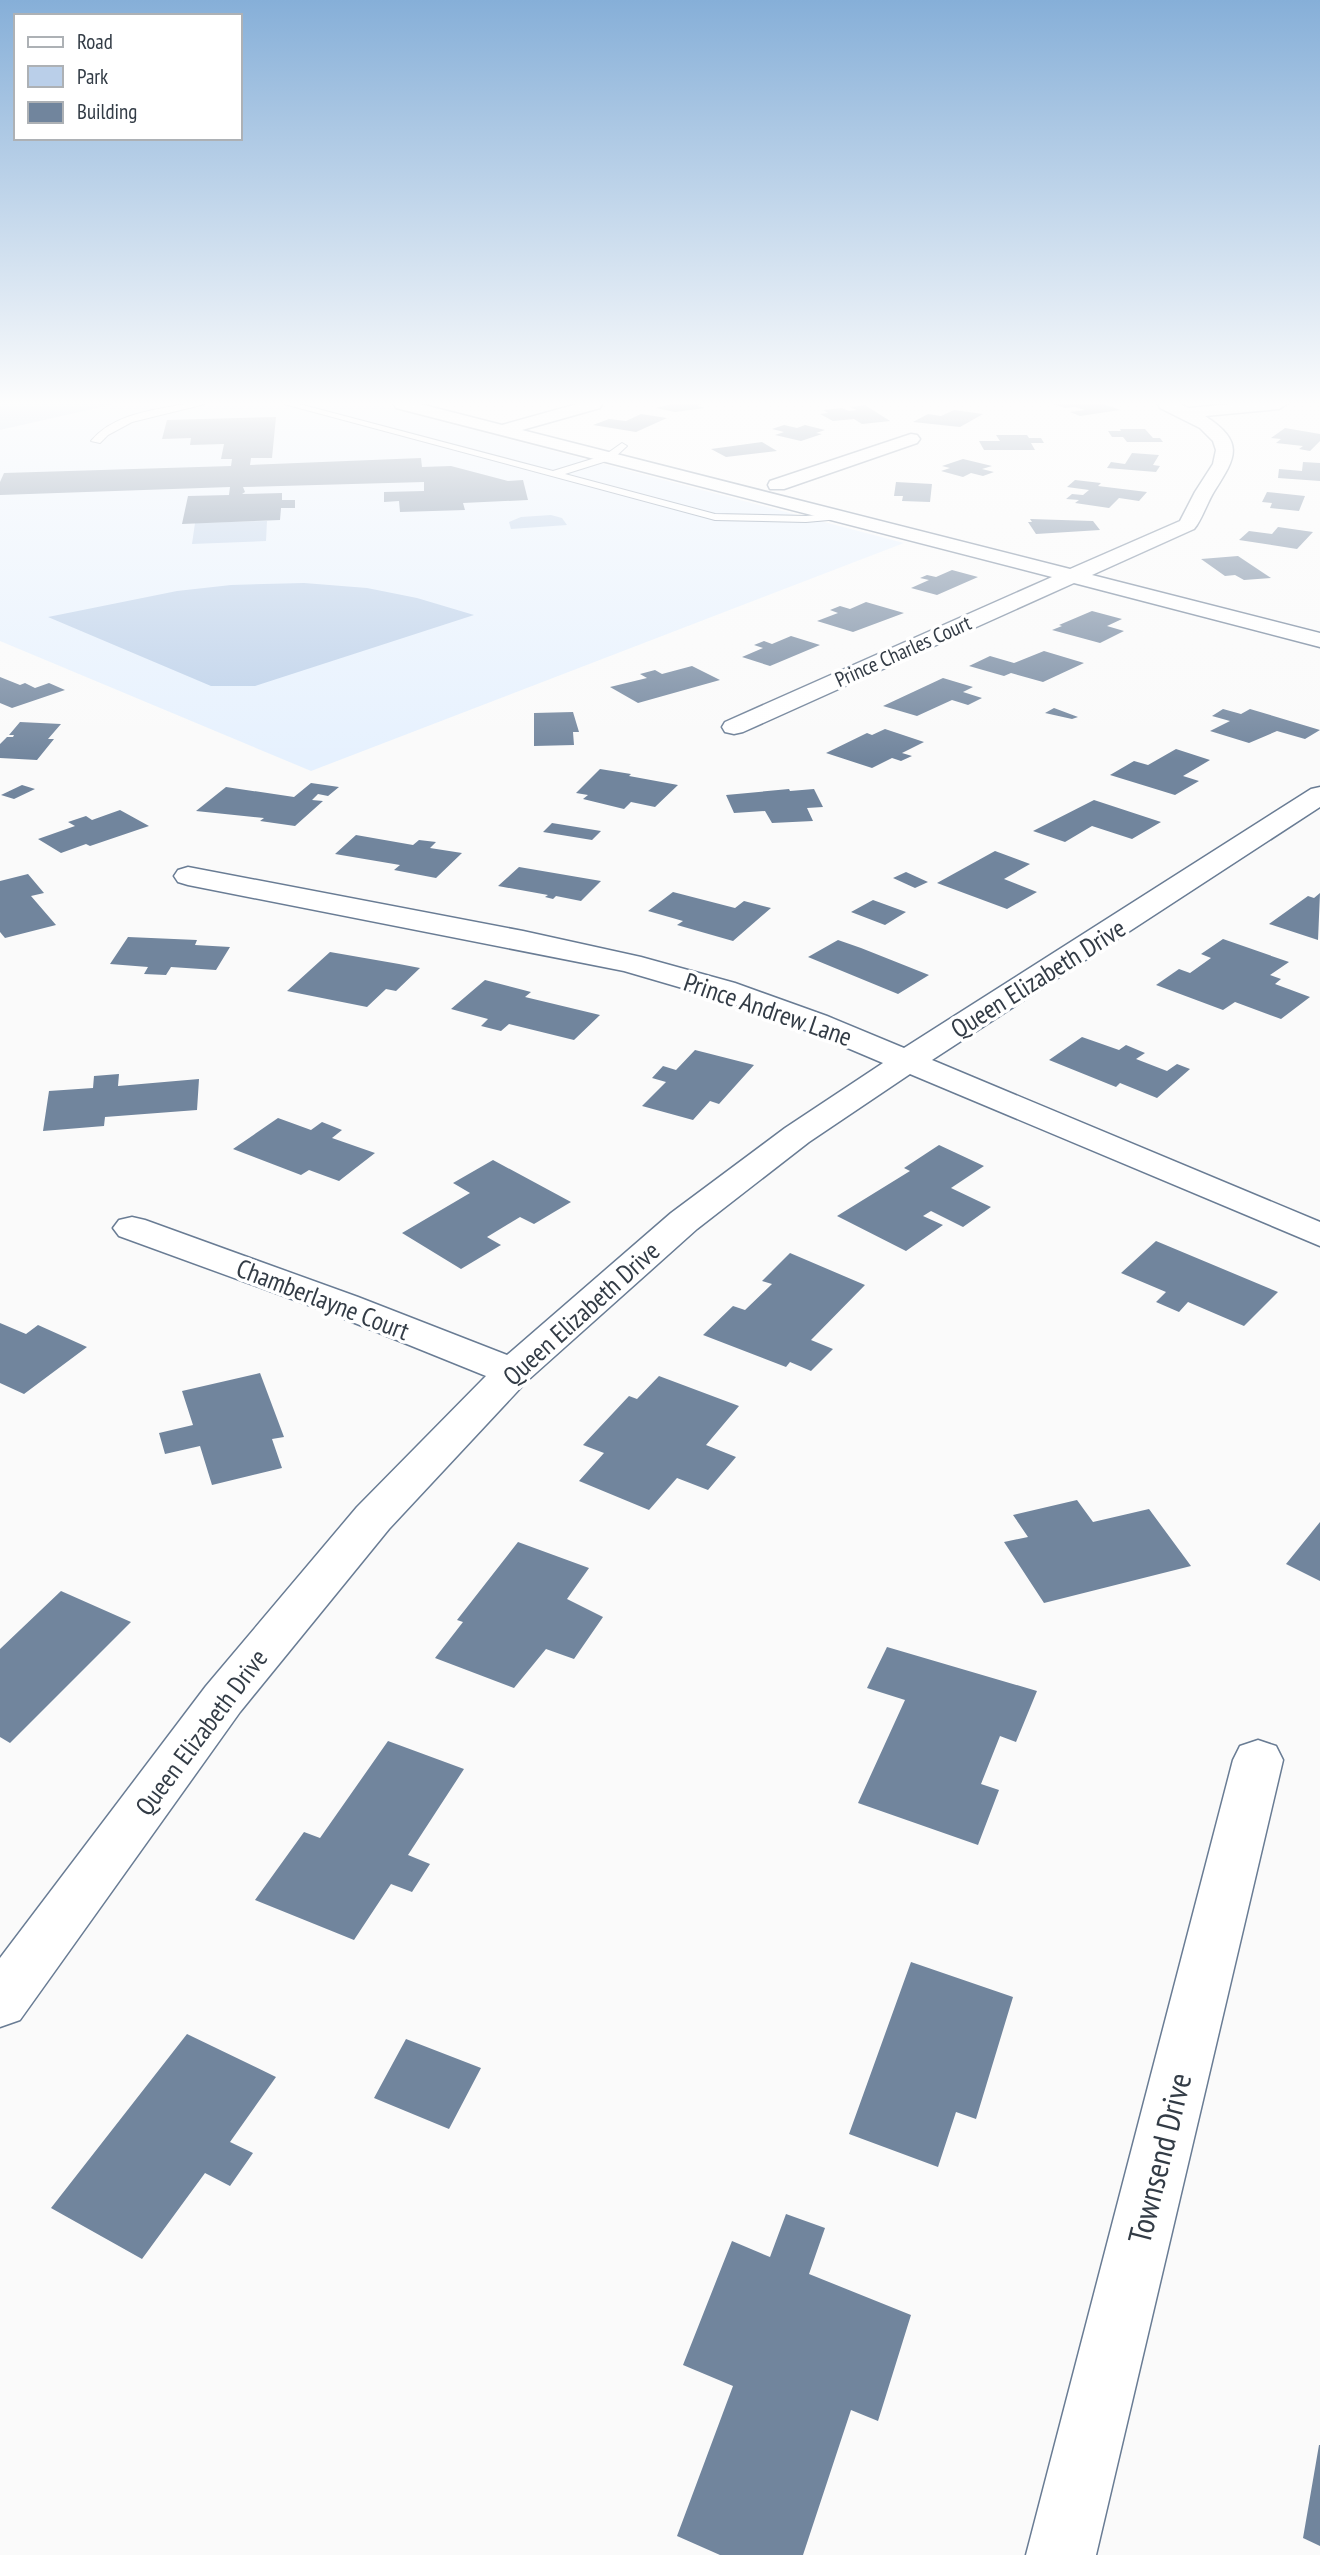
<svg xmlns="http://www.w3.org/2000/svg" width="1320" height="2555" font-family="'PT Sans Narrow',sans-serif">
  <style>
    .built { fill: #e6f1fe }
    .green { fill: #bacfe9 }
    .building { fill: #71859d }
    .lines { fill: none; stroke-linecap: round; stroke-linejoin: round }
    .service-casing { stroke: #697c94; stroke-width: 2 }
    .minor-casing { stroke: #697c94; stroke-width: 3 }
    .service { fill: #fff; fill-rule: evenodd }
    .minor { fill: #fff; fill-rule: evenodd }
    .labels { text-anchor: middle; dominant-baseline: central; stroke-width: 7; stroke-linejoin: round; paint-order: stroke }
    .far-street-label { font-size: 21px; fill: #333c46; stroke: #fff }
    .street-label { font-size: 26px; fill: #333c46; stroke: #fff }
    .near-street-label { font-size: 32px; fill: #333c46; stroke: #fff }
  </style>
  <rect width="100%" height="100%" fill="#fafafa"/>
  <path class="built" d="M115 404H375L904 543 311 771 0 641V430Z"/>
  <path class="green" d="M0 404H115L0 430Z
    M551 515 562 518 567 525 511 529 509 522 521 517Z
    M267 521 266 541 192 544 195 523Z
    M304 583 367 588 417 598 474 615 255 686H211L48 617 177 591 231 585Z"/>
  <path class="building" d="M671 404H702L697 406 705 408 675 412 656 408Z
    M1053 404H1103L1120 410 1080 416 1070 412 1085 410 1075 407 1065 408Z
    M865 405 890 421 862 424 854 419 833 421 820 414 828 413 823 410 842 408 849 411 857 410 850 407Z
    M954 410 983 414 960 427 913 422 928 414 941 416Z
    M641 414 667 418 636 432 593 425 609 419 626 421Z
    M276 417 272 458H251L250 465 421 458 422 467 451 466 508 481 523 480 528 500 463 503 465 510 400 512 399 501 384 502V492L424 491V482L243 487 245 492 242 494 282 493V500H295V508H281L280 520 182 524 188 496 229 495 230 487 0 495V482L4 473 231 466 232 459H221L224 444 190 445 191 438 162 439 167 420Z
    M784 425 797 428 805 425 825 430 816 433 822 434 801 441 775 435 784 432 772 429Z
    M1285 428 1320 434V441L1310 451 1299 449 1303 446 1276 443 1281 439 1271 438Z
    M1120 429H1145L1153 438H1160L1163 442H1127L1123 437H1112L1108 431H1121Z
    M996 435H1027L1029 438H1041L1044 443H1031L1035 450H984L979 441H1000Z
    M762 442 777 451 726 457 711 449Z
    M1132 453 1159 455 1153 465 1160 466 1156 472 1107 468 1111 462 1125 464Z
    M963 459 992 466 982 469 994 472 983 476 971 473 963 477 941 471 950 468 942 466Z
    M1303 462 1320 463V481L1278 478 1279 469 1302 471Z
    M1075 480 1101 483 1098 486 1147 492 1139 501 1119 498 1109 508 1075 503 1079 500 1066 499 1072 494 1083 495 1089 490 1067 487Z
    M896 482 932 484 930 502 902 501 903 496H894Z
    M1267 492 1305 496 1299 511 1270 508 1272 503 1262 502Z
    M1030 519 1093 521 1100 530 1036 534 1028 522H1032Z
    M1278 527 1313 532 1297 549 1239 540 1249 531 1272 534Z
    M1238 556 1271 578 1244 580 1235 575 1225 576 1201 559Z
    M952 570 978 577 937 595 911 588 929 580 920 578 927 575 936 577Z
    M866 602 904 613 853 632 817 621 838 613 830 610 840 606 850 609Z
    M1092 611 1122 619 1107 626 1124 631 1100 643 1052 630 1062 626 1059 625Z
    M791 636 820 645 770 666 742 657 763 648 754 645 764 641 772 644Z
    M1044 651 1084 663 1043 682 1011 673 1004 676 969 666 990 656 1014 663Z
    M692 666 720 680 638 703 610 687 647 678 640 674 655 670 662 674Z
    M0 677 20 685 25 683 35 688 49 683 65 690 12 708 0 703Z
    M943 678 973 687 963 692 982 698 968 705 952 700 917 716 883 706Z
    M1054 708 1078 717 1072 719 1045 713Z
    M1223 709 1241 714 1250 709 1320 730 1305 739 1277 731 1249 743 1210 731 1230 721 1212 716Z
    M573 712 579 732H573L574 745 534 746V713Z
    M20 722 61 724 48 739H54L37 760 0 758V744L7 737H13L14 735H9Z
    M885 729 924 742 902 753 912 756 901 761 892 758 872 768 826 753 867 733 872 735Z
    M1176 749 1210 760 1183 776 1199 781 1175 795 1110 775 1134 761 1148 765Z
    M600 769 631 774 629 776 678 785 655 807 631 802 624 809 583 799 588 795 576 793Z
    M311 783 339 787 328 796 318 794 312 800 323 801 295 826 260 821 264 818 196 811 226 787 294 797Z
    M22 785 35 789 14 799 1 795Z
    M789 789 790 791 814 789 823 807 807 808 813 821 772 823 765 811 734 813 726 795Z
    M1094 800 1161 822 1132 839 1092 826 1065 842 1033 831Z
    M120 810 149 826 90 846 86 844 61 853 38 839 75 826 68 822 86 816 92 820Z
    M552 823 601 831 592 840 543 832Z
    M356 835 413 845 419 840 436 842 430 848 462 853 436 878 394 870 400 865 335 854Z
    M995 851 1030 864 1004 879 1037 892 1007 909 937 883Z
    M519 867 601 881 581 901 556 896 553 899 545 897 548 895 498 886Z
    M906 872 928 882 915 888 893 878Z
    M28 874 44 893 31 896 56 925 5 938 0 932V881Z
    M673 892 735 908 744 901 771 908 733 941 677 925 683 921 648 911Z
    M1320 893 1318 940 1269 924 1308 896 1314 898Z
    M873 900 906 912 885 925 851 912Z
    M128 937 197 940 195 945 230 947 216 970 171 967 166 975 144 974 148 967 110 964Z
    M1223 939 1289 962 1270 975 1281 979 1275 984 1310 997 1281 1019 1235 1002 1223 1010 1156 985 1179 969 1190 973 1211 958 1201 954Z
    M838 940 861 948 929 975 898 994 808 957Z
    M330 952 399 964 420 968 396 991 386 989 367 1007 287 991Z
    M485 980 531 992 525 997 600 1015 574 1040 509 1024 501 1031 481 1026 488 1019 451 1009Z
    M1082 1037 1119 1050 1126 1045 1145 1053 1136 1059 1167 1071 1177 1064 1190 1069 1157 1098 1120 1083 1116 1087 1049 1060Z
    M695 1050 754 1065 719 1104 710 1101 693 1120 642 1106 666 1082 652 1078 663 1066 676 1070Z
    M119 1074 118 1086 199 1079 197 1110 105 1117 104 1126 43 1131 49 1091 93 1088 94 1076Z
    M278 1118 311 1130 322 1122 342 1130 332 1138 375 1153 339 1181 309 1170 301 1175 233 1149Z
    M939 1145 984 1166 951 1188 991 1207 963 1227 931 1211 923 1216 943 1225 906 1251 837 1216 910 1171 904 1168Z
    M493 1160 571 1202 534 1224 520 1217 487 1237 501 1245 461 1269 402 1233 470 1193 453 1183Z
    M1156 1241 1278 1292 1244 1326 1188 1302 1179 1312 1156 1302 1166 1292 1121 1273Z
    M790 1253 865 1285 811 1340 833 1349 811 1371 790 1362 786 1367 703 1335 733 1306 745 1310 772 1284 762 1281Z
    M0 1323 26 1334 38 1325 87 1347 24 1394 0 1383Z
    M260 1373 284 1437 272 1439 282 1468 212 1485 200 1446 165 1454 159 1433 193 1425 182 1391Z
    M659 1376 739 1406 706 1445 736 1457 708 1490 677 1478 649 1510 579 1481 604 1453 583 1445 629 1396 637 1399Z
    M1077 1500 1093 1522 1149 1509 1191 1566 1044 1603 1004 1542 1028 1537 1013 1515Z
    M1320 1522V1581L1286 1564Z
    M518 1542 589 1568 567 1599 603 1617 574 1659 546 1649 514 1688 435 1658 463 1622 457 1620Z
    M61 1591 131 1622 10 1743 0 1737V1649Z
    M887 1647 1037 1691 1016 1742 1000 1736 981 1784 999 1790 978 1845 858 1803 905 1700 867 1688Z
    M388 1741 464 1769 408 1855 430 1864 412 1892 391 1884 354 1940 255 1900 304 1832 320 1838Z
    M911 1962 1013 1997 976 2119 956 2112 938 2167 849 2134Z
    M187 2034 276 2077 230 2142 253 2153 230 2186 205 2173 142 2259 51 2208Z
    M406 2039 481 2068 449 2129 374 2098Z
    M786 2214 825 2228 809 2274 911 2315 878 2421 851 2410 803 2555H720L677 2536 733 2386 683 2365 732 2241 770 2257Z
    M1319 2445H1320V2546L1303 2538Z"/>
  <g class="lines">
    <defs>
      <path id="service" d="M186 404H205L132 422 108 435 100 443 91 441C113 414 153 410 186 404Z
        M284 404H299L553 471 605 455 622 443 627 446 613 459 565 474 715 514 806 516 840 513 846 516 840 519 806 522 715 520Z"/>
      <path id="minor" d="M394 404H420L502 425 577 404H602L600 408 522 430 1070 569 1180 521 1195 492 1213 464 1216 450 1213 441 1200 428 1160 408 1158 404H1180L1189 408 1231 404H1287L1279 409 1205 416C1245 442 1236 457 1215 490 1208 501 1204 514 1197 525L1194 529 1092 575 1320 633V647L1074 583 743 732 734 734 725 732 722 727 725 722 1052 577 396 408Z
        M911 434 917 435 920 439 917 443 784 489H770L768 485 770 481Z
        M1320 787V807L932 1060 1320 1222V1246L910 1074 809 1142 697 1229 527 1381 389 1529 240 1712 20 2020 0 2027V1958L206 1686 357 1507 486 1376 330 1313 119 1236 113 1228 119 1220 132 1217 145 1220 358 1297 507 1355 671 1213 785 1128 883 1063 805 1030 713 997 624 971 188 885 178 882 174 876 178 870 188 867 523 931 641 957 735 983 827 1016 904 1048 1311 789Z
        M1258 1740 1276 1746 1283 1760 1096 2555H1026L1233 1760 1240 1746Z"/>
    </defs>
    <use href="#service" class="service-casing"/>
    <use href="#minor" class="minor-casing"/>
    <use href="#service" class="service"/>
    <use href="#minor" class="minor"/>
  </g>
  <linearGradient id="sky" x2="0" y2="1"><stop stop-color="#86afd8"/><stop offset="0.53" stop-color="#fdfdfd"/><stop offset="1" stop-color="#fdfdfd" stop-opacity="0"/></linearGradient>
  <rect width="1320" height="761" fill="url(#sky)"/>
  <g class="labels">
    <g class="far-street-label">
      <text transform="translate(903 651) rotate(-24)">Prince Charles Court</text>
    </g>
    <g class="street-label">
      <text transform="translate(1038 978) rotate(-32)">Queen Elizabeth Drive</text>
      <text transform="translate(768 1009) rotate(19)">Prince Andrew Lane</text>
      <text transform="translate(323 1299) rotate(21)">Chamberlayne Court</text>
      <text transform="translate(581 1313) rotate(-42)">Queen Elizabeth Drive</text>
      <text transform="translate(201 1732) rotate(-53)">Queen Elizabeth Drive</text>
    </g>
    <g class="near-street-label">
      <text transform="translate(1159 2158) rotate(-76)">Townsend Drive</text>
    </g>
  </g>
  <rect x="14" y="14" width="228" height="126" fill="#ffffff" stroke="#adb1b5" stroke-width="2"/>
  <rect x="28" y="37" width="35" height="10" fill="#ffffff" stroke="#adb1b5" stroke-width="2"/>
  <text x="77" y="49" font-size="21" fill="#333c46">Road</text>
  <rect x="28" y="66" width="35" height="21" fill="#bacfe9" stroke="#adb1b5" stroke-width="2"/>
  <text x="77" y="84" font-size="21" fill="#333c46">Park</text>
  <rect x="28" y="102" width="35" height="21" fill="#71859d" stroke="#adb1b5" stroke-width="2"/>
  <text x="77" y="119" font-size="21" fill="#333c46">Building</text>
</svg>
